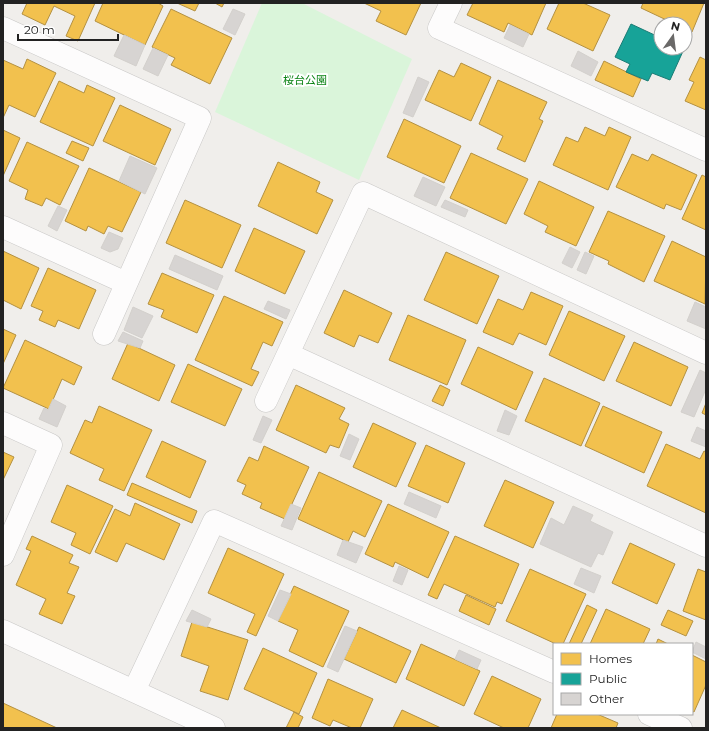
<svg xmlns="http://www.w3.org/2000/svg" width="709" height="731" font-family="Montserrat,'Noto Sans JP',sans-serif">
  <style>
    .park { fill: #daf5da }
    .homes { fill: #f2c14e; stroke: #b49141 }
    .public { fill: #17a398; stroke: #1a7c75 }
    .building { fill: #d7d4d2; stroke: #d3d0cc }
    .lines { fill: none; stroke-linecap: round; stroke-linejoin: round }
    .minor-casing { stroke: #c9c8c7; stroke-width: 23 }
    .minor { stroke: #fdfcfc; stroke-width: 22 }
    .labels { text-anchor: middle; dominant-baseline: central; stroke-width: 4; stroke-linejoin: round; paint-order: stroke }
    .park-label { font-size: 11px; fill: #0c8416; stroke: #fff }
  </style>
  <rect width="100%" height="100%" fill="#f0eeeb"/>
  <path class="park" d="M262 3H302L412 59 359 180 215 112Z"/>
  <path class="homes" d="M27 3H95L78 41 66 36 75 16 54 6 45 25 22 14Z
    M103 3H158L163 6 145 45 95 21Z
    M177 3H199L195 11Z
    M215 3H224L222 7Z
    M364 3H421L406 35 376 21 381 11Z
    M473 3H546L532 35 508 23 504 32 467 15Z
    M559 3H583L610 15 593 51 547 29Z
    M643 3H704L692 32 685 29V24H675L641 8Z
    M171 9 232 38 210 84 171 65 175 58 152 47Z
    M700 57 706 60V110L685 101 694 82 689 80Z
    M27 59 56 73 35 117 9 105 3 118V60L23 69Z
    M604 61 641 79 633 97 595 80Z
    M461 63 491 77 471 121 425 100 439 70 454 77Z
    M498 80 547 102 539 119 543 121 525 162 497 149 503 136 479 124Z
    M59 81 84 93 87 85 115 98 93 146 40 122Z
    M120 105 171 129 155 165 103 141Z
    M404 119 461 146 444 183 387 157Z
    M585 127 605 136 609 127 631 137 608 190 553 165 566 137 578 142Z
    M3 130 20 138 3 176Z
    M72 141 89 148 83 161 66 153Z
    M27 142 79 166 60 205 46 198 42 206 25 199 28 190 9 181Z
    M471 153 528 179 506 224 450 198Z
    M632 154 648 161 652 154 697 175 681 210 666 204 664 209 616 187Z
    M278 162 320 182 316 192 333 200 317 234 258 206Z
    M89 168 141 192 122 232 108 226 104 234 88 226 86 231 65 221Z
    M702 175 706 177V230L682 219Z
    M539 181 594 207 576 246 545 232 548 226 524 214Z
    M185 200 241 225 222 268 166 243Z
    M608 211 665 236 644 282 608 264 609 261 589 252Z
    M254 228 305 251 285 294 235 271Z
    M672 241 706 257 705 304 654 281Z
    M3 251 39 268 21 309 3 300Z
    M446 252 499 276 477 324 424 300Z
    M48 268 96 290 79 329 58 320 55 327 39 320 43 311 31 306Z
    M162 273 214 295 197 333 161 317 164 310 148 304Z
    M344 290 392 313 378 343 359 335 354 347 324 333Z
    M531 292 563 306 546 345 519 333 513 345 483 332 498 299 523 310Z
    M224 296 283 322 272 346 263 342 251 369 259 372 252 386 195 360Z
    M569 311 625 336 604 381 549 355Z
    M408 315 466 340 447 385 389 360Z
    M3 329 16 335 3 364Z
    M25 340 82 367 74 385 62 379 49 409 3 388Z
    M634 342 688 367 671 406 616 381Z
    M128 343 175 365 159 401 112 379Z
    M478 347 533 372 516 410 461 384Z
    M188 364 242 389 225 426 171 402Z
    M544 378 600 403 581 446 525 421Z
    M296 385 345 408 339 419 349 424 339 448 330 445 326 453 276 430Z
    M440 385 450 390 443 406 432 401Z
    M706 403V415L702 413Z
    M99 406 152 430 124 491 99 480 104 469 70 453 85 420 92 423Z
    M603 406 662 432 644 473 585 446Z
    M373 423 416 443 396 487 353 467Z
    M162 441 206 461 190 498 146 477Z
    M666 444 700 459 704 451 706 452V513L647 486Z
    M426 445 465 463 448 503 408 486Z
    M264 446 309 467 285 519 260 508 262 503 242 494 246 485 237 481 249 457 258 461Z
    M3 452 14 457 3 480Z
    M319 472 382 501 365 537 353 531 348 542 298 519Z
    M505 480 554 502 533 548 484 526Z
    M132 483 197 511 192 523 127 495Z
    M67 485 113 506 90 554 71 545 76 533 51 522Z
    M135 503 180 524 164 560 126 543 117 562 95 552 115 509 130 516Z
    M388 504 449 532 428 578 395 562 393 567 365 554Z
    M32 536 73 555 69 563 79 567 67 593 75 596 62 624 39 614 46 599 16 585 31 551 26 549Z
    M455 536 519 564 502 604 497 602 495 607 444 584 437 599 428 595Z
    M630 543 675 564 657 604 612 583Z
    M228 548 284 574 256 636 247 632 255 614 208 593Z
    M530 569 586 594 563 644H556L506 621Z
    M698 569 706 572V620L683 611Z
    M294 586 349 611 323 667 289 651 298 630 278 621Z
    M466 595 496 609 489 625 459 611Z
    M587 605 597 610 581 644H569Z
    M606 609 650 629 643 644H590Z
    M668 610 693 621 686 636 661 625Z
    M192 622 248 640 228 700 200 691 209 666 181 656Z
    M359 627 411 651 396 683 344 659Z
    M658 639 668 644H656Z
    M421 644 480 671 464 706 406 679Z
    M263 648 317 673 299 714 244 689Z
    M692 655 706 662V685L694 712 692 711Z
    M492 676 541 699 528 728H504L474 714Z
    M328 679 373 699 360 728H352L333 720 330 726 312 718Z
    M3 703 57 728H3Z
    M402 710 441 728H393Z
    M294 712 303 717 298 728H286Z
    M557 714H597L618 723 616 728H551Z"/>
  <path class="public" d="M631 24 661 38V48L684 49 670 80 652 73 648 81 626 72 630 64 615 57Z"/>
  <path class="building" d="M233 9 245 14 235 35 223 29Z
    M510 25 529 34 523 47 504 38Z
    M124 35 145 45 136 66 114 56Z
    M153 48 168 55 158 76 143 69Z
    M578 51 598 62 591 76 571 66Z
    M418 77 429 82 413 117 403 113Z
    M130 156 157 168 145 194 119 181Z
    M423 177 445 187 436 206 414 196Z
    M445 200 468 210 465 217 441 207Z
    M58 206 67 210 57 231 48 226Z
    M109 232 123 238 118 249 110 252 101 248Z
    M570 247 580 252 572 268 562 263Z
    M585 252 594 256 586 274 577 270Z
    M175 255 223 276 217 290 169 269Z
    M268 301 290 310 286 319 264 309Z
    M695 302 706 307V329L687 321Z
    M133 307 153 316 142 338 124 330Z
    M123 332 143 341 140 348 118 341Z
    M700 370 706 373V389L694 417 681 412Z
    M53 399 66 406 57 427 39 419 44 408 48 410Z
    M505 410 517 416 509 435 497 431Z
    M263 416 272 420 261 443 253 440Z
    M697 427 706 431V447L691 441Z
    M349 434 359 439 350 460 340 456Z
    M409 492 441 506 436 518 404 504Z
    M291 504 301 508 292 530 281 526Z
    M573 506 593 515 590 521 613 532 603 555 598 553 591 567 540 544 551 518 564 525Z
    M343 540 363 547 356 563 337 555Z
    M399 566 408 570 402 585 393 581Z
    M581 568 601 576 594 593 574 584Z
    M280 590 291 594 278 621 268 616Z
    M192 610 211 619 207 627 186 621Z
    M345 626 357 631 338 672 327 667Z
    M696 642 706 647V659L692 652Z
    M459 650 481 660 477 669 455 659Z"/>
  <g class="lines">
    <defs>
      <path id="minor" d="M451 3 439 28 706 150
        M3 28 200 118 104 334
        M3 227 126 283
        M288 354 706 546
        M266 401 363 193 706 353
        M3 423 51 445 3 555
        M3 631 214 728
        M134 691 214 521 554 672
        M649 714 681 728"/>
    </defs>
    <use href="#minor" class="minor-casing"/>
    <use href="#minor" class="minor"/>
  </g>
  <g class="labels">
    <g class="park-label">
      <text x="305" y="80">桜台公園</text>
    </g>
  </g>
  <rect width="709" height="731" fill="none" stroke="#222222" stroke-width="8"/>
  <rect x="553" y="643" width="140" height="72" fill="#ffffff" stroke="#a7a7a7"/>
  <rect x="561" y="653" width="20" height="12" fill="#f2c14e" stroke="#a7a7a7"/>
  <text x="589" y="663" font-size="12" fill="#222222">Homes</text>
  <rect x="561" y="673" width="20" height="12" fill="#17a398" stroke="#a7a7a7"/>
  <text x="589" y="683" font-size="12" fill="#222222">Public</text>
  <rect x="561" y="693" width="20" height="12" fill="#d7d4d2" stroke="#a7a7a7"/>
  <text x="589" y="703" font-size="12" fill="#222222">Other</text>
  <g transform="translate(673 36) rotate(14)"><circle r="19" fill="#ffffff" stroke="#a7a7a7"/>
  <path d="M0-3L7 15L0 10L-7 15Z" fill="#6a6968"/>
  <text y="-6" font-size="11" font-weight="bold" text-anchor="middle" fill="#222222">N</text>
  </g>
  <path d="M18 34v6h100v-6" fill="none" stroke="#222222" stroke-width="2"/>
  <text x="24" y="34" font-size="12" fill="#222222" stroke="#ffffff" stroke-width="3" paint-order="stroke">20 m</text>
</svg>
